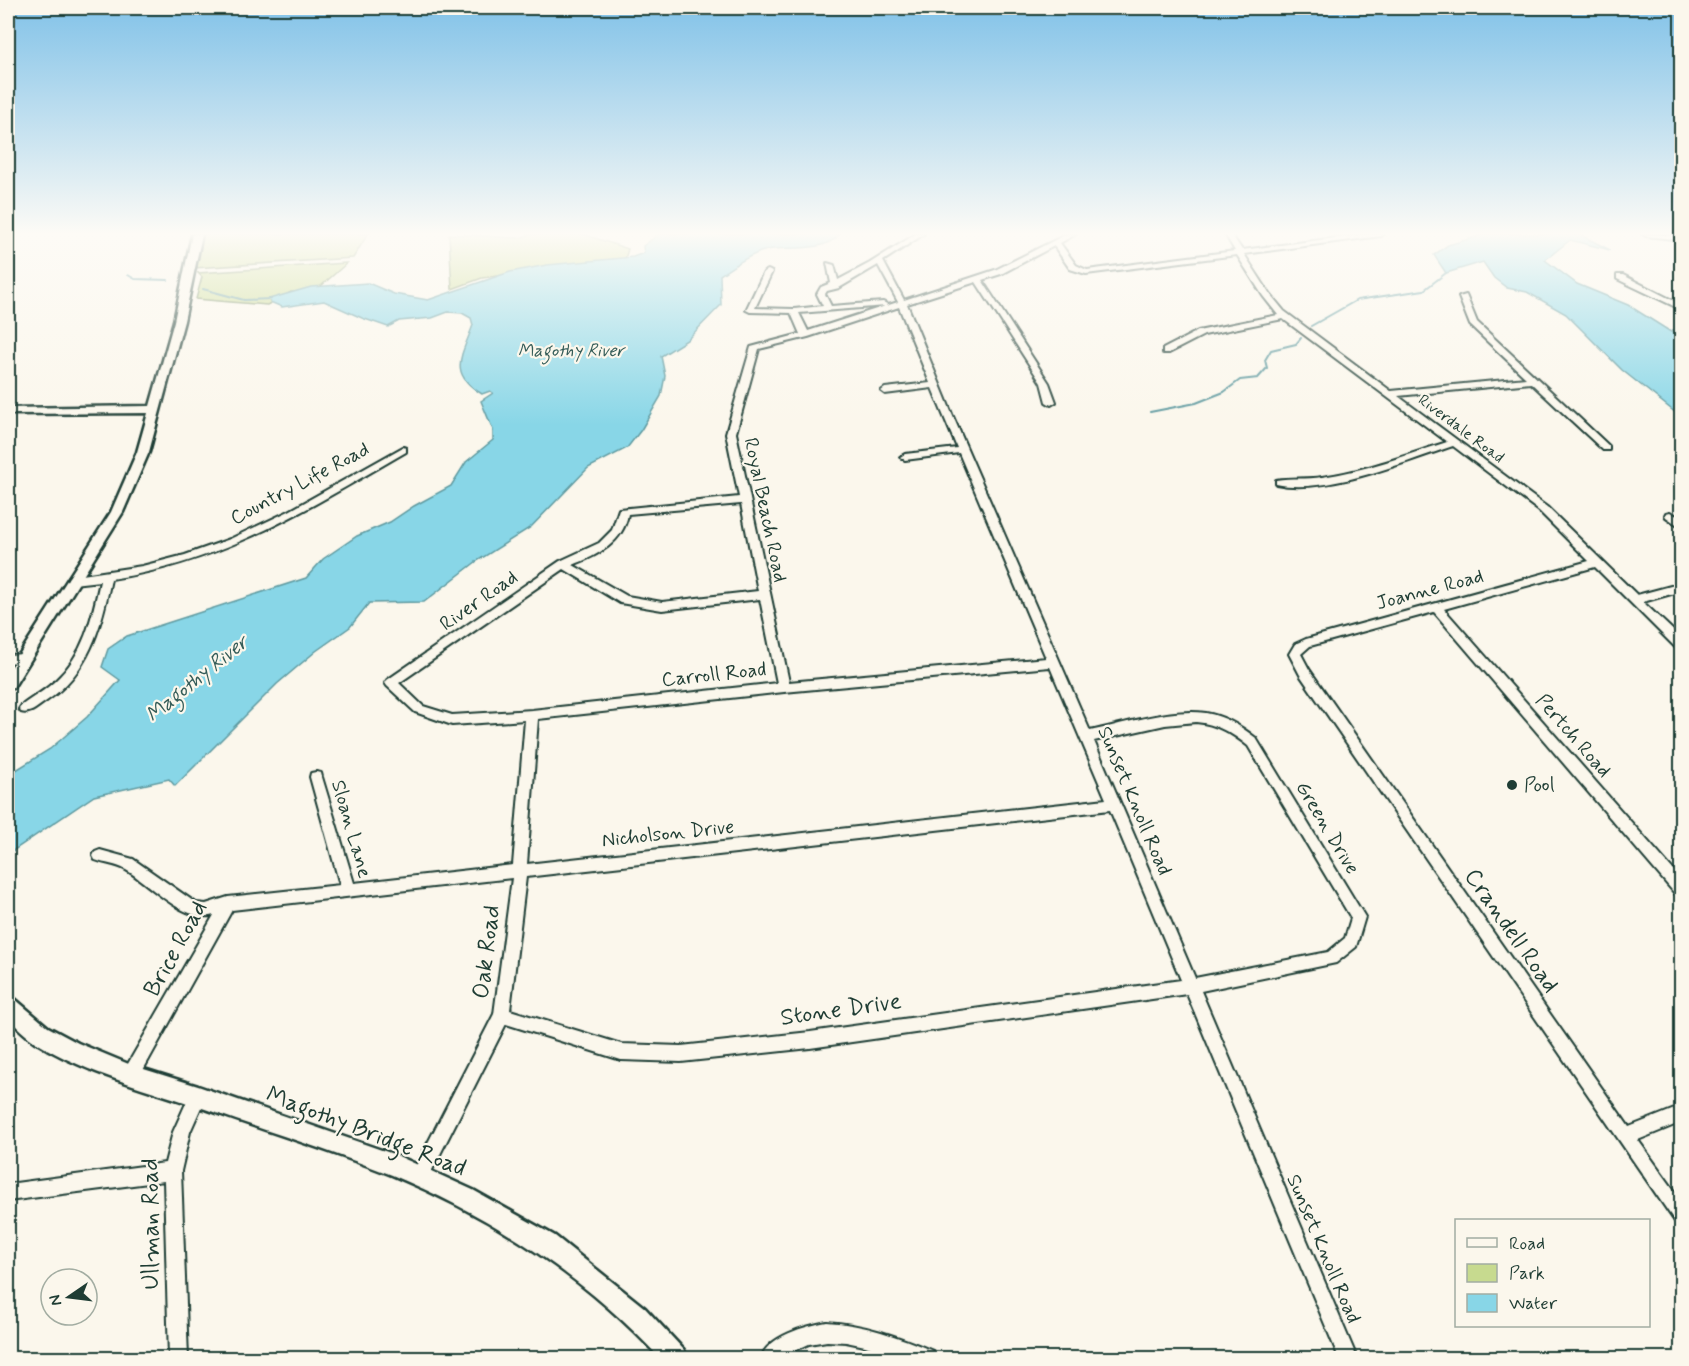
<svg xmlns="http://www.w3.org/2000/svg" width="1689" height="1366" font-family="Mynerve,sans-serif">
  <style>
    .green { fill: #c7da8f; stroke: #738c62; stroke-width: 1.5 }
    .water { fill: #88d6e7; stroke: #5e999f; stroke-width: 1.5 }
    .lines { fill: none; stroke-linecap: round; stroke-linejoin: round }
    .stream { stroke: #5e999f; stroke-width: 2 }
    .minor-casing { stroke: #1f3d34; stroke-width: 4 }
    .major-casing { stroke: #1f3d34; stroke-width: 5 }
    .minor { fill: #fbf7ec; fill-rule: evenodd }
    .major { fill: #fbf7ec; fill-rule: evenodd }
    .poi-dot { fill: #1f3d34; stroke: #fbf7ec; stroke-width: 2 }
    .labels { text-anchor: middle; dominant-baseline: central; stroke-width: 4.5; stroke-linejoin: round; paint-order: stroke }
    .far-street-label { font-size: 16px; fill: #1f3d34; stroke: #fbf7ec }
    .far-water-label { font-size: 18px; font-style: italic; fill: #345c58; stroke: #fbf7ec }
    .street-label { font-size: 20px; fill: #1f3d34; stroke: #fbf7ec }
    .poi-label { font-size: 20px; fill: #1f3d34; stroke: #fbf7ec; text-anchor: start }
    .water-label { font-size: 21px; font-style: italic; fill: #345c58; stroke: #fbf7ec }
    .near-street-label { font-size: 24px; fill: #1f3d34; stroke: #fbf7ec }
  </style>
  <rect width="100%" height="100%" fill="#fbf7ec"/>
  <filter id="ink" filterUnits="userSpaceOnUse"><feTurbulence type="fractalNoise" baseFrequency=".0167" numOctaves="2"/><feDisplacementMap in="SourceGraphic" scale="12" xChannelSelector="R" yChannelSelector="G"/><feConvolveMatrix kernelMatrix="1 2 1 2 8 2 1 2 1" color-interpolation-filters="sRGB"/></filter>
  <g filter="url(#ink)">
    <path class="green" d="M192 234H368L353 258 193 268 187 263Z
      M449 234 519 238 532 234H583L628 249 625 259 482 278 452 289Z
      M347 263 313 293 291 292 267 305 196 299 202 277 198 273Z"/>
    <path class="water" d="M659 234H840C824 253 789 246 767 250 750 254 734 266 720 275L721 305 687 340 661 356 665 376 661 396 641 430 627 448 588 468 531 527 477 561 424 602 369 603 350 627 316 651 277 684 175 786 169 779 94 796 8 854V775L50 749 87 717 120 680 102 667 108 649 127 636 306 578 323 559 357 536 390 522 414 506 451 486 466 462 493 440V430L481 401 493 393 490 391 482 394C447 373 462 356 473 325L471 318 462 313 448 312 432 318 399 321 388 327 362 318 324 301 282 307 270 302 269 299 311 287 368 283 394 294 428 300 510 272 547 265 633 257 644 253 643 246Z
      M1487 234H1579L1610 250 1570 240 1545 260 1577 284 1628 305 1671 332 1674 330 1681 335V417L1622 370 1566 314 1527 292 1507 288 1494 278 1483 262 1446 273 1434 255 1448 245Z"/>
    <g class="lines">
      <path class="stream" d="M128 275 135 279 168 280
        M203 289 244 300 271 299
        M1311 326 1357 300 1424 290 1446 273
        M1150 412 1196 403 1224 392 1240 380 1258 378 1267 368 1265 360 1271 350 1296 344 1301 338"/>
      <defs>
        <path id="minor" d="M916 234H924L883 261 904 300 995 270 1067 234H1076L1060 243 1076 265 1087 270 1235 251 1225 234H1231L1242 250 1367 234H1384L1381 236 1244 254 1270 294 1284 311 1391 391 1526 378 1470 325 1459 297 1466 295 1477 322 1609 446V450H1603L1531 383 1398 396 1547 507 1637 595 1682 583V591L1643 602 1682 639V651L1678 650 1595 567 1444 609 1682 880V897L1677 896 1434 612 1310 646 1301 654 1309 669 1629 1127 1682 1106V1122L1638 1140 1682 1201V1226L1676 1223 1300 675 1289 654 1295 644 1306 639 1589 561 1539 511 1453 446C1404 462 1327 495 1276 484V480C1291 477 1307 480 1322 477 1365 471 1406 455 1447 442L1283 319 1204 335 1169 353H1163V349L1198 331 1278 315 1263 296 1237 255 1086 274 1070 269 1054 246 1001 274 982 280 1049 383 1056 402 1051 405 1046 402 1041 383 976 282 907 304 952 414 1090 731C1124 724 1171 708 1206 713 1225 716 1242 727 1256 738L1365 917 1356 947 1336 963 1201 991 1357 1358H1339L1187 994 810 1048 681 1062 621 1060 506 1024 426 1182 420 1185 414 1182 411 1176 414 1170 494 1014 512 878 232 910 137 1081 131 1083 125 1081 123 1075 125 1069 214 915C185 924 150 884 126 870 117 864 105 864 95 860L93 856 95 852 100 850 133 859 196 903 206 904 228 897 340 885 310 777 311 773 316 772 321 773 322 777 354 883 513 865 525 720 452 725 415 712 387 686 385 683 387 680 560 561 599 543 612 530 619 509 739 497 726 433 751 347 800 334 791 313 750 312 746 310 764 272 768 270 772 272 755 308 794 309 823 306 817 294 821 287 831 283 827 263 834 265 838 280 870 263ZM878 265 898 302 808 331 799 313 886 306 887 304 883 302 831 306 825 294 827 291 839 288ZM899 307 930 383 885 388 881 391 885 394 932 388 957 448 905 454 900 457 905 460 959 453 1046 658 789 682 736 433 759 349 808 337ZM741 504 758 591 662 602 627 596 573 565C598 555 623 543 628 514ZM564 569 620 603 662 610 760 599 777 683 532 710 452 715 423 706 399 683ZM1050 667 1106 799 527 864 538 719 784 692ZM1196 722C1217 724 1232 733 1248 746L1351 918 1345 938 1328 952 1195 978 1094 741 1165 725ZM1110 810 1181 980 810 1032 681 1046 621 1044 510 1010 526 877Z
          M1642 234 1682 236V240L1646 236Z
          M1617 275H1623L1682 305V310L1617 279Z
          M403 447 406 448V452C309 508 225 562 111 579 101 628 89 673 45 702 37 707 30 715 21 712L19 709 21 706C32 697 45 691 55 681 84 655 92 618 100 581L73 584 69 583 68 580 69 577 142 566 185 555 230 539 289 511Z
          M1670 512 1682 519V528L1666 517 1665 515 1666 513Z
          M24 654 28 655 30 658 28 661 8 663V655Z
          M198 1088 204 1090 206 1096 190 1132 181 1171 188 1358H169L164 1181 8 1201V1184L165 1163 173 1132 192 1090Z
          M827 1322C864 1324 899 1337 933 1351L936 1358H901L865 1346 846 1342 827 1341 809 1344 796 1350 785 1358H761C768 1336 806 1326 827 1322Z"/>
        <path id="major" d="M192 234H202L184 321 149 452 123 512 13 688 8 690V672L111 512 137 452 148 413 8 414V408L150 406 174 321Z
          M8 996 15 999 48 1027 78 1043 131 1065 198 1086 396 1155 473 1190 555 1236 645 1308 684 1350 688 1358H660C586 1278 493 1217 392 1175 332 1151 269 1132 208 1110 150 1089 88 1075 35 1042 25 1035 16 1026 8 1018Z"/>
      </defs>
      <use href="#minor" class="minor-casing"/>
      <use href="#major" class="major-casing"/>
      <use href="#minor" class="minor"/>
      <use href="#major" class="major"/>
    </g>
  </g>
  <linearGradient id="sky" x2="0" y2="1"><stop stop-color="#81c2e8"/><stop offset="0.55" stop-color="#fdfbf6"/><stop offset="1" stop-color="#fdfbf6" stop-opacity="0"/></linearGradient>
  <rect width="1689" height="425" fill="url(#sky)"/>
  <circle class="poi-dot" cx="1512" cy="785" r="6"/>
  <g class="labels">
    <g class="far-street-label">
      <text transform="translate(1461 429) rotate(37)">Riverdale Road</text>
    </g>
    <g class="far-water-label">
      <text x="571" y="351">Magothy River</text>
    </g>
    <g class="street-label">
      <text transform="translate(300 484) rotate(-28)">Country Life Road</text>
      <text transform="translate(765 510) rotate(78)">Royal Beach Road</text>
      <text transform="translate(1430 590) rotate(-15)">Joanne Road</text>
      <text transform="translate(479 601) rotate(-35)">River Road</text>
      <text transform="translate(714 675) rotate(-6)">Carroll Road</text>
      <text transform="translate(1573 736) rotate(49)">Pertch Road</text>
      <text transform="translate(1134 801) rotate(67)">Sunset Knoll Road</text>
      <text transform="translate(1327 828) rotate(59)">Green Drive</text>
      <text transform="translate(351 829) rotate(74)">Sloan Lane</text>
      <text transform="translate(668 834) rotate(-6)">Nicholson Drive</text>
      <text transform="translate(1323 1249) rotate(67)">Sunset Knoll Road</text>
    </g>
    <g class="poi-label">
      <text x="1524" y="785">Pool</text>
    </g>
    <g class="water-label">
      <text transform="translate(197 679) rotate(-39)">Magothy River</text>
    </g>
    <g class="near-street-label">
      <text transform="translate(1511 931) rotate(55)">Crandell Road</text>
      <text transform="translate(176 949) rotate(-61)">Brice Road</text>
      <text transform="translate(487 952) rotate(-83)">Oak Road</text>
      <text transform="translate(841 1010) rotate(-8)">Stone Drive</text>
      <text transform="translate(366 1132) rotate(21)">Magothy Bridge Road</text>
      <text transform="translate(151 1224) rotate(-90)">Ullman Road</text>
    </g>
  </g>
  <rect width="1689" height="1366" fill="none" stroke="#fbf7ec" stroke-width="30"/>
  <rect x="15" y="15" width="1659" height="1336" fill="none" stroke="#1f3d34" stroke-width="2" filter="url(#ink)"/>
  <rect x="1455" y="1219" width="195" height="108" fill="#fbf7ec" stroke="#a3ada2" stroke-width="1.5"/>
  <rect x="1467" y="1238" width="30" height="9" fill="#fbf7ec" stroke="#a3ada2" stroke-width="1.5"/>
  <text x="1509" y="1249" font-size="18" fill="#1f3d34">Road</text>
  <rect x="1467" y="1264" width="30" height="18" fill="#c7da8f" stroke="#a3ada2" stroke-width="1.5"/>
  <text x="1509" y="1279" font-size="18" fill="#1f3d34">Park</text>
  <rect x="1467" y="1294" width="30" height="18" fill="#88d6e7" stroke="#a3ada2" stroke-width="1.5"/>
  <text x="1509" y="1309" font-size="18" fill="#1f3d34">Water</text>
  <g transform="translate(69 1297) rotate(256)"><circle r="28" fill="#fbf7ec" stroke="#a3ada2" stroke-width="1.5"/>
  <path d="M0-4.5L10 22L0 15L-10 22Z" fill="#1f3d34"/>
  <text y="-9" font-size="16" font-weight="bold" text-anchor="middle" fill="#1f3d34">N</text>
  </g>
</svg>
